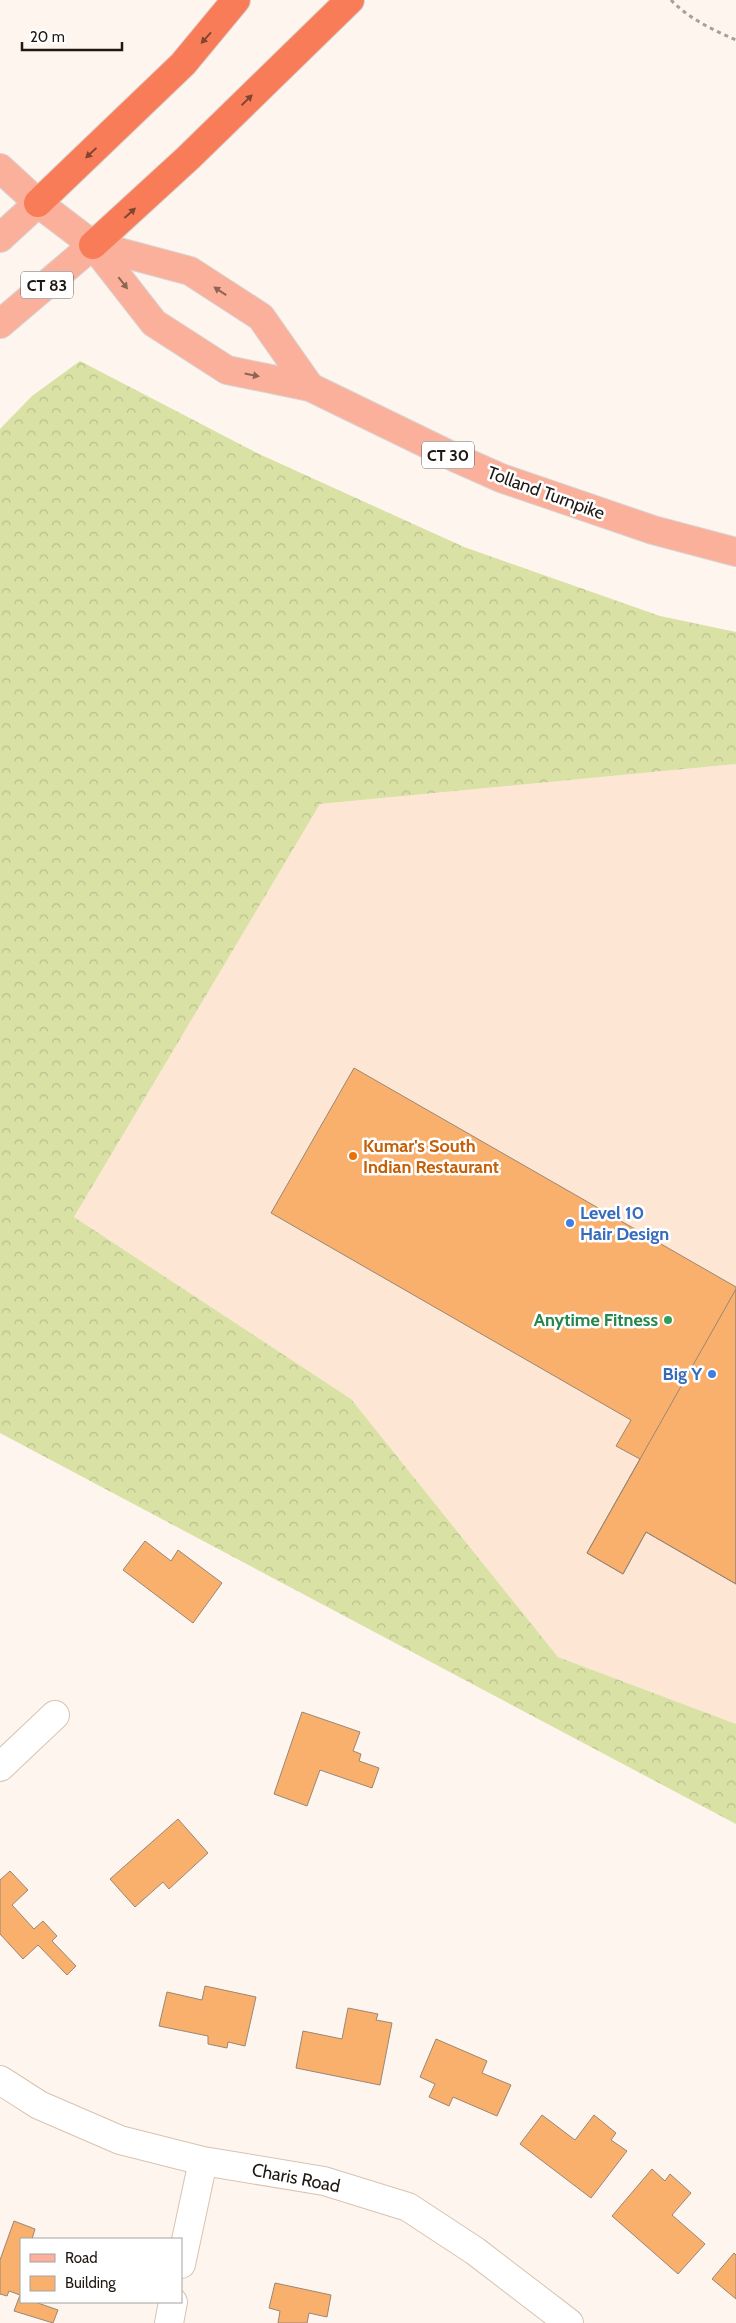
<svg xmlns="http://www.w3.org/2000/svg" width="736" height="2323" font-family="Cabin,sans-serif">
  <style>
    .built { fill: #fde7d4 }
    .forest { fill: url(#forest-crowns) }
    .building { fill: #f9b06d; stroke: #9a8675 }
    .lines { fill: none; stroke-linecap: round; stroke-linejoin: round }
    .minor-casing { stroke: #d8c3b1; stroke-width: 30 }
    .primary-casing { stroke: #d7d5d4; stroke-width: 30 }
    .motorway-casing { stroke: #d7d5d4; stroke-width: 30 }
    .path { stroke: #a79f98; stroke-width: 3; stroke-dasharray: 4 4; stroke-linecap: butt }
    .minor { stroke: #fff; stroke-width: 28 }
    .primary { stroke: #fbb09b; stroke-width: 28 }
    .motorway { stroke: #f97c59; stroke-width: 28 }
    .oneway { fill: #824532 }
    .oneway2 { fill: #8e6456 }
    .food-dot { fill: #e8710a; stroke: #fff; stroke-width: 2 }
    .shop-dot { fill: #3f7fe0; stroke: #fff; stroke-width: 2 }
    .leisure-dot { fill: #2e9e5b; stroke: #fff; stroke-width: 2 }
    .labels { text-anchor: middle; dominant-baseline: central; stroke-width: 5; stroke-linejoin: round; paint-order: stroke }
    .shield { fill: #fff; stroke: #635d59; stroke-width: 1 }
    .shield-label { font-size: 16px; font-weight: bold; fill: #201812 }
    .street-label { font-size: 18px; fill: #201812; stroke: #fff }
    .food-label { font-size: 18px; font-weight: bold; fill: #c56008; stroke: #fff; text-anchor: start }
    .shop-label { font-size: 18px; font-weight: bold; fill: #366cbe; stroke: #fff; text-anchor: start }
    .leisure-label { font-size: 18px; font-weight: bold; fill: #27864d; stroke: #fff; text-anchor: end }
  </style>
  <defs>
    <pattern id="forest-crowns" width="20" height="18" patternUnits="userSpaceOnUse" patternTransform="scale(1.25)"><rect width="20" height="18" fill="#d9e1a5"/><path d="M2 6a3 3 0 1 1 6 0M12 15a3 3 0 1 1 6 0" fill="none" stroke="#bac08d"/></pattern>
  </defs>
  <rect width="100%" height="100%" fill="#fef5ee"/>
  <path class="built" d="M736 764V1724L558 1657 351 1399 74 1217 320 804Z"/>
  <path class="forest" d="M80 361 259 454 464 547 660 616 736 632V764L320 804 74 1217 351 1399 558 1657 736 1724V1824L0 1433V429L32 396Z"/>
  <path class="building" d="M354 1068 736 1287V1584L646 1532 623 1574 587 1553 640 1459 616 1446 631 1420 271 1213Z
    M736 1289V1584L646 1532 623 1574 587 1553Z
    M145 1541 171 1561 178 1550 222 1583 193 1623 123 1570Z
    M302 1712 360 1732 353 1751 361 1754 359 1761 379 1768 372 1788 320 1770 307 1806 274 1794Z
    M178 1819 208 1853 169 1889 163 1882 135 1907 110 1879Z
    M10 1871 28 1890 12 1905 34 1929 43 1921 57 1936 52 1941 76 1966 67 1975 38 1945 23 1959 0 1934V1880Z
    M205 1986 256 1997 245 2046 228 2042 227 2048 208 2044V2036L159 2026 167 1992 202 2000Z
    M348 2008 378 2014 376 2020 392 2023 380 2085 296 2068 303 2031 342 2039Z
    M436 2039 487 2061 482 2073 511 2085 497 2116 453 2097 449 2106 429 2097 435 2084 420 2077Z
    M542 2115 575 2140 594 2115 616 2133 611 2140 627 2151 591 2198 520 2144Z
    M652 2169 665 2181 670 2174 691 2193 672 2215 705 2244 678 2274 612 2216Z
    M14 2221 35 2229 32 2239H21V2302H35L58 2310 53 2323 14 2311 20 2295 9 2291 7 2296 0 2294V2260Z
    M734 2253 736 2255V2299L712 2279Z
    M275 2283 331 2295 327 2317 309 2313 307 2323H278L280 2311 269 2308Z"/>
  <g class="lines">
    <defs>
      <path id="minor" d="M0 1767 55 1715
        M0 2080 39 2105 120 2140 203 2161 324 2181 408 2207 475 2251 569 2323
        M181 2264 203 2161
        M169 2323 173 2302"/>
      <path id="primary" d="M0 168 38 203 93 245 154 323 227 370 310 387 456 458 501 478 653 530 736 552
        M0 238 38 203
        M93 245 190 271 261 317 310 387
        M0 324 93 245"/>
      <path id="motorway" d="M38 203 183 64 236 0
        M93 245 188 158 350 0"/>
    </defs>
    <use href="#minor" class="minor-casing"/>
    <use href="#primary" class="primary-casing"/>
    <use href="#motorway" class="motorway-casing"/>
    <path class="path" d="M671 0C688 18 713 30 736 40"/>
    <use href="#minor" class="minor"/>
    <use href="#primary" class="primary"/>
    <use href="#motorway" class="motorway"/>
  </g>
  <defs><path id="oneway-solid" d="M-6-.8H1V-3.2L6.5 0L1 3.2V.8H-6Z" transform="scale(1.25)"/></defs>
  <g class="oneway">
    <use href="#oneway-solid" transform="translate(206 38) rotate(132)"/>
    <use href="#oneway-solid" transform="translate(247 100) rotate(-44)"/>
    <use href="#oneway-solid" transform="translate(91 153) rotate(137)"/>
    <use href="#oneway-solid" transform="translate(130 213) rotate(-42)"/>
  </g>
  <g class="oneway2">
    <use href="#oneway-solid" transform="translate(123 283) rotate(52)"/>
    <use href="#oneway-solid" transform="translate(220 291) rotate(-147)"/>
    <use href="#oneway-solid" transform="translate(252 375) rotate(11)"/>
  </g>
  <circle class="food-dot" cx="353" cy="1156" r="5"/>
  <g class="shop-dot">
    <circle cx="570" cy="1223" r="5"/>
    <circle cx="712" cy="1374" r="5"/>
  </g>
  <circle class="leisure-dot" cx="668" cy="1320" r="5"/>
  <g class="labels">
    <g class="shield">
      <rect x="21" y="271.5" width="52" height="27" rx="4"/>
      <rect x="422" y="441.5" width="52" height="27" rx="4"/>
    </g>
    <g class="shield-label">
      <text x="47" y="285">CT 83</text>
      <text x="448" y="455">CT 30</text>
    </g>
    <g class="street-label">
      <text transform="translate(546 493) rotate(20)">Tolland Turnpike</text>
      <text transform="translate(296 2178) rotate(11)">Charis Road</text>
    </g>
    <g class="food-label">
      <text x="363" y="1146">Kumar's South<tspan x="363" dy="21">Indian Restaurant</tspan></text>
    </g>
    <g class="shop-label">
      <text x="580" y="1213">Level 10<tspan x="580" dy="21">Hair Design</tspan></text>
      <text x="702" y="1374" text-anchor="end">Big Y</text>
    </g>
    <g class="leisure-label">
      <text x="658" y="1320">Anytime Fitness</text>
    </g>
  </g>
  <rect x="20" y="2238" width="162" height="65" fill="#ffffff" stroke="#a6a3a0"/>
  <rect x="30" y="2254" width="25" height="8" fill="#fbb09b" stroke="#a6a3a0"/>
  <text x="65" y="2263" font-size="15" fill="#201812">Road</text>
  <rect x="30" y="2276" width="25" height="15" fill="#f9b06d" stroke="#a6a3a0"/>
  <text x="65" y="2288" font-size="15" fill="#201812">Building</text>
  <path d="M22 42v8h100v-8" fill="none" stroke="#201812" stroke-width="2.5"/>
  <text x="30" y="42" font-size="15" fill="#201812" stroke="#ffffff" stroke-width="4" paint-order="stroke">20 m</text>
</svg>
